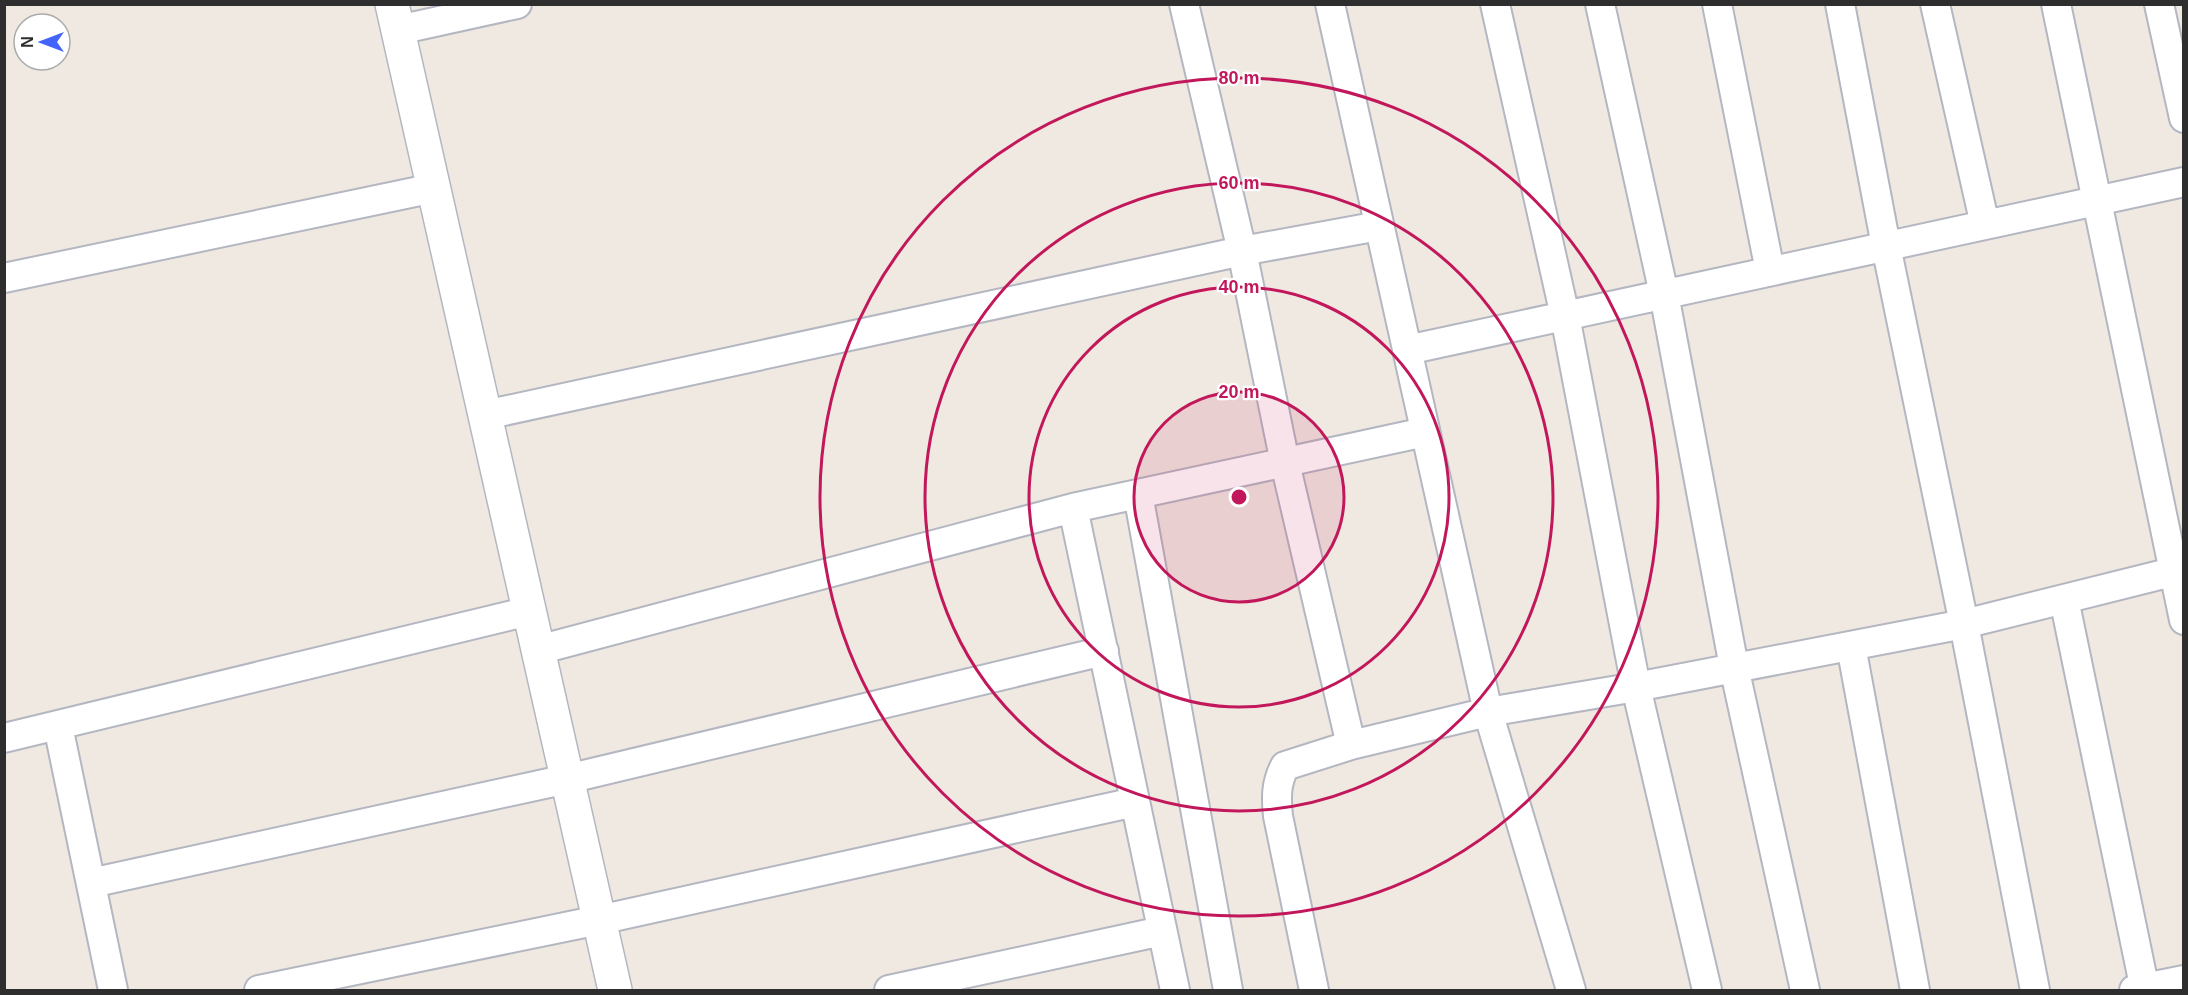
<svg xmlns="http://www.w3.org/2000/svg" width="2188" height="995" font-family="Helvetica,sans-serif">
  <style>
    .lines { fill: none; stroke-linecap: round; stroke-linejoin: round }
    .street-casing { stroke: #b4b7c1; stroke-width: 32 }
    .secondary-casing { stroke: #b4b7c1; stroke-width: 36 }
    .street { stroke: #fff; stroke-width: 28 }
    .secondary { stroke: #fff; stroke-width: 33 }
    .ring { fill: none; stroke: #c2185b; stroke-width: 3 }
    .centre { fill: #c2185b; stroke: #fff; stroke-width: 3 }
    .ring-label { font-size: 18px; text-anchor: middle; font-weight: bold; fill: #c2185b; stroke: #fff; stroke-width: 4.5; stroke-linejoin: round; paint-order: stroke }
  </style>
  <rect width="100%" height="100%" fill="#efe9e1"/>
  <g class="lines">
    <defs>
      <path id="street" d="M1184 4 1242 251 1285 463 1351 745
        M1330 4 1488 712 1571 990
        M1495 4 1565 316 1636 687 1707 990
        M1600 4 1664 294 1734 667 1805 990
        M1717 4 1770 271
        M1840 4 1886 246 1964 624 2035 990
        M1935 4 1985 225
        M2056 4 2184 620
        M2159 4 2184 118
        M398 30 517 4
        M4 278 434 188
        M1407 350 2184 182
        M485 415 1242 251 1379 226
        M1138 494 1228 990
        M1073 508 1175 990
        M2064 599 2145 990
        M1851 646 1915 990
        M538 650 1073 508 1425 432
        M58 726 113 990
        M4 738 529 611
        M91 883 567 779 1104 651
        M259 990 599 920 1135 802
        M889 990 1162 931
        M1314 990 1278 816C1276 797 1276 783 1285 766L1351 745 1488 712 1636 687 1964 624 2184 569
        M2134 990 2184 980"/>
      <path id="secondary" d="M392 4 615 990"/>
    </defs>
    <use href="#street" class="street-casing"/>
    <use href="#secondary" class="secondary-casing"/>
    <use href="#street" class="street"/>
    <use href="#secondary" class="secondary"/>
  </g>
  <circle cx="1239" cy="497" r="105" fill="#c2185b" fill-opacity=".12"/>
  <g class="ring">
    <circle cx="1239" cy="497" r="105"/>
    <circle cx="1239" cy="497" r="210"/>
    <circle cx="1239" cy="497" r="314"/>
    <circle cx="1239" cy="497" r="419"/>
  </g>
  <circle cx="1239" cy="497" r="9" class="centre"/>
  <g class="ring-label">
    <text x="1239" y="84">80 m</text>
    <text x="1239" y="189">60 m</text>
    <text x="1239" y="293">40 m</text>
    <text x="1239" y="398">20 m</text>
  </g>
  <rect width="2188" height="995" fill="none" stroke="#2e2e2e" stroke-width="12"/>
  <g transform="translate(42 42) rotate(270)"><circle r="28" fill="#ffffff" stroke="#ababab" stroke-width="1.5"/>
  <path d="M0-4.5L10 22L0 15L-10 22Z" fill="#4264fb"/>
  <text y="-9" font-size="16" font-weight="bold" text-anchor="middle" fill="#2e2e2e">N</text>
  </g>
</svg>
